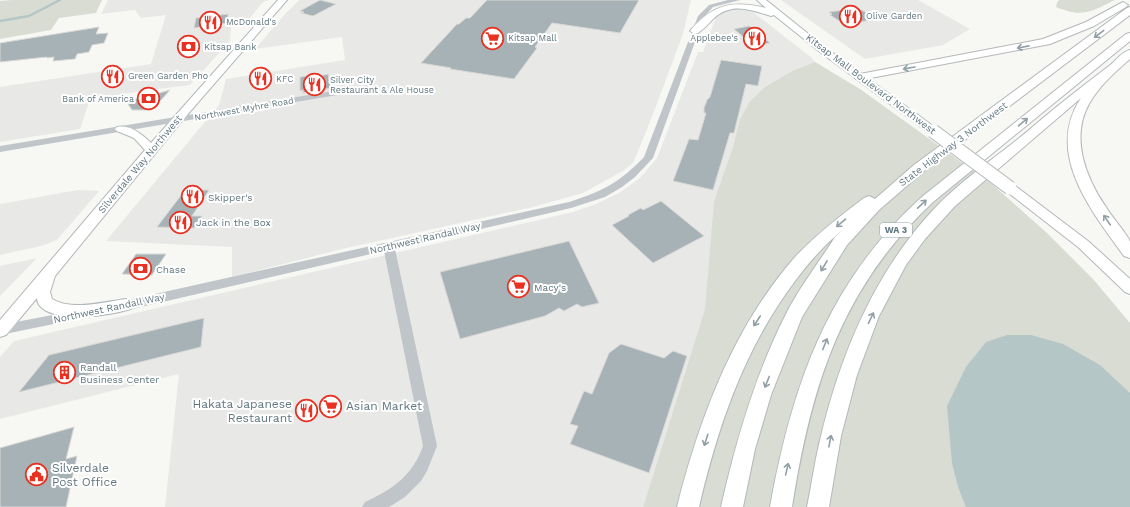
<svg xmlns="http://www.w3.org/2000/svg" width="1130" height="507" font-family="'Work Sans',sans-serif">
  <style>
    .built { fill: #e8e8e7 }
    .green { fill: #d8dcd3 }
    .water { fill: #b5c6c7 }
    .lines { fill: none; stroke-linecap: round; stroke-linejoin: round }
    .stream { stroke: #b5c6c7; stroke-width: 2.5 }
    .building { fill: #a7b2b6; stroke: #d9d8d6 }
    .major-casing { stroke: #b1b8ba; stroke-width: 2 }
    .highway-casing { stroke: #b3b8ba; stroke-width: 2 }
    .minor { fill: #bfc5c8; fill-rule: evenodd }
    .major { fill: #fff; fill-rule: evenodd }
    .highway { fill: #fff; fill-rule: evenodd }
    .major-bridge-casing { stroke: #b1b8ba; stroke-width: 15; stroke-linecap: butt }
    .major-bridge { stroke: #fff; stroke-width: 13 }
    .oneway { stroke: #90a0a6 }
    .labels { text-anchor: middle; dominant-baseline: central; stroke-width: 4; stroke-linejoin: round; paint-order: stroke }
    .far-poi-label { font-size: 9px; fill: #617780; stroke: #fff; text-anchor: start }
    .far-street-label { font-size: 9px; fill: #617780; stroke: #fff }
    .shield { fill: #fff; stroke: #90a0a6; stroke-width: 1 }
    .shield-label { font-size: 9px; font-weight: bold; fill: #617780 }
    .street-label { font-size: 10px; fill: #617780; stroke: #fff }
    .poi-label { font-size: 10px; fill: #617780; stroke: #fff; text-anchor: start }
    .near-poi-label { font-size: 12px; fill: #617780; stroke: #fff; text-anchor: start }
  </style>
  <rect width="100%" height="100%" fill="#f7f7f4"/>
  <path class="built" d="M108 0H269L263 2 245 24 231 26 230 41 190 85 142 91 90 99 80 129 0 142V87L151 64 166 15 141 18 135 10 101 14Z
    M299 0H691L683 34 650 122 633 163 623 171 583 193 533 207 342 249 232 277V247L106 241 219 105 226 79 345 60 342 37 255 49 286 13Z
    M781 0H918L970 29 943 45 865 59Z
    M736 8 749 9 812 58 815 62 792 71 765 87 750 101 740 119 732 150 705 309 643 507H165L179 374 0 419V357L14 341 573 212 596 204 619 193 640 178 657 158 698 52H703L717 15 726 10Z
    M78 190 99 191 57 240 41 246 0 255V204Z
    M37 258 0 296V266Z"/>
  <path class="green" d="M12 0H102L96 13 59 18 51 30 0 39V1Z
    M1059 0H1115C1090 12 1083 18 1056 7L1057 3Z
    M815 62 860 89 992 184 1047 233 1093 279 1130 323V507H643L705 309 714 202 732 150 740 119 750 101 765 87 792 71Z"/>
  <path class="water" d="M1007 335H1031L1063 344 1100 365 1130 393V507H966L958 487 952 463 947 406 966 367 986 342Z"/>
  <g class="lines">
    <path class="stream" d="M0 21 29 16 60 0"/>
  </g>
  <path class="building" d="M320 0 336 4 313 16 301 13 304 12 300 11Z
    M487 0H639L620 33 552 23 535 47 537 48 514 79 450 69 451 68 421 63 457 24H459L466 18H470Z
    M858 8 877 19 847 24 841 22 830 15 832 14 829 12Z
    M228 14 227 23 194 28 196 18Z
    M749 26 752 28 770 43 754 46 734 29Z
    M99 27 96 34 108 33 104 43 92 45 89 52 77 54 75 59 53 61 54 57 47 58V57L0 62V43Z
    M721 60 762 66 758 86 746 84 734 133H730L713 190 673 181 689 139 698 140 706 113H704V108L707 100 710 97Z
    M320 74V76L328 74 331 88 303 93V90L300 91V77Z
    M170 90 152 110H132L128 104 133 102 139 96H149Z
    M185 190H209L192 216H202L194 228 157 227Z
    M661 201 704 236 653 263 612 225 629 216 628 215 641 208 643 210Z
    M569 241 599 303 582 307 577 304 564 311 559 308 545 316 460 339 440 272Z
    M136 254H166L152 275 122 274Z
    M204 318 201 347 19 392 49 355Z
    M621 344 664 358 673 351 687 356 649 473 570 444 578 426 570 424 584 391 592 394 609 353Z
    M74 427 66 459 77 456 66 507H0V448Z"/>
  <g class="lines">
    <defs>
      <path id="major" d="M278 0H287L181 122 55 276 50 292 52 299C72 311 104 302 126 299L131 301 134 305 131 309C111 315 56 324 40 306 38 304 37 300 37 298L6 335 0 337V320L145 150 134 138 117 131 115 129 117 127C130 124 143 135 151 143Z
        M757 0H766L826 48 937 129 939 131 937 133H929L820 52 774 15 771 16C750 10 733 2 714 18 709 23 704 29 698 33L695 34 690 31C713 4 732 0 766 8Z
        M1010 184 1014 185 1088 241 1130 279V294L1125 292 1078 247 1006 191 1004 188 1006 185Z"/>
      <path id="highway" d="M1123 2 1128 5 1126 7 1094 26 1050 44 860 80 856 79 854 77 856 75 860 74 1043 39 1086 22Z
        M1130 7V15L924 171 879 210 847 245 802 317 771 395 755 449 743 507H721C736 441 755 375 786 314 799 288 820 261 835 237L845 228C826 243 809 262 795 281 744 349 718 426 699 507H677C700 417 733 328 795 257 816 235 840 216 864 198L869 196 875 199 914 165 1127 8Z
        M1130 33V41L933 202C841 288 811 386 792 507H770C792 385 828 281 923 196L1126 34Z
        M1130 50V59C1115 72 1099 86 1089 104 1070 138 1086 178 1106 207 1110 215 1129 236 1130 242 1130 247 1130 253 1130 258L1124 256C1092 212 1044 153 1081 98L955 206 925 239 906 265 879 316 857 375 841 436 829 507H807C812 483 815 459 821 436 841 353 875 272 934 209 964 177 1003 153 1036 124 1059 104 1084 85 1109 66 1116 61 1121 52 1130 50Z"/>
    </defs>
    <use href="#major" class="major-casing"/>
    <use href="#highway" class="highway-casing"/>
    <path class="minor" d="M728 0H740L713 7 704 17 653 158 635 177 622 187 605 197 571 208 395 249 437 446 427 471 421 481 405 497 389 507H362L365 502C392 490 413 475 423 446L384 251 119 312 115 310 113 307 115 304 119 302 569 202C603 191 619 183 644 157L698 16 709 5Z
      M370 85 374 87 373 89 0 152V146Z
      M84 309 88 311 90 314 88 317 0 335V325Z"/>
    <use href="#major" class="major"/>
    <use href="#highway" class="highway"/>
    <defs>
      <path id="major-bridge" d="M933 131 1010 188"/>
    </defs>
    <use href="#major-bridge" class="major-bridge-casing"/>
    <use href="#major-bridge" class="major-bridge"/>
  </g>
  <defs><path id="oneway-shaft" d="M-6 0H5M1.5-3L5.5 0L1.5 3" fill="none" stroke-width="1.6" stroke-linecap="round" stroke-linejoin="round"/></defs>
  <g class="oneway">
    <use href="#oneway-shaft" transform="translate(1099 34) rotate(143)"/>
    <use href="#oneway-shaft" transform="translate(1023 47) rotate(169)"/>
    <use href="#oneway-shaft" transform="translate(909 68) rotate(170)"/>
    <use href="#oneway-shaft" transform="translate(1023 122) rotate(-40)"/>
    <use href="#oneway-shaft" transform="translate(922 204) rotate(-43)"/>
    <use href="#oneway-shaft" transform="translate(1107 220) rotate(-124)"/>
    <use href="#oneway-shaft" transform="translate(841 223) rotate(140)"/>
    <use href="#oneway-shaft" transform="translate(824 266) rotate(121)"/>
    <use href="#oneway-shaft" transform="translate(871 318) rotate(-64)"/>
    <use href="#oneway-shaft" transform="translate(757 321) rotate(123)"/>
    <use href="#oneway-shaft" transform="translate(825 344) rotate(-68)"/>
    <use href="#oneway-shaft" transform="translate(767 382) rotate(112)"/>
    <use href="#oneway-shaft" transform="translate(706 440) rotate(108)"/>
    <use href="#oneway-shaft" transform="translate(830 441) rotate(-79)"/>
    <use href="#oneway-shaft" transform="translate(787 469) rotate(-77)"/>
  </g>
  <defs>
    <symbol id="restaurant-ring" viewBox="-11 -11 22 22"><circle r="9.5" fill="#fff" stroke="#e93121" stroke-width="1.5"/><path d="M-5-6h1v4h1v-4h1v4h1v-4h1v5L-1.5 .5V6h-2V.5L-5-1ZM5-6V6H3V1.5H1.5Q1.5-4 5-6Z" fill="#e93121"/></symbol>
    <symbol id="supermarket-ring" viewBox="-11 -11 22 22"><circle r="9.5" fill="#fff" stroke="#e93121" stroke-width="1.5"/><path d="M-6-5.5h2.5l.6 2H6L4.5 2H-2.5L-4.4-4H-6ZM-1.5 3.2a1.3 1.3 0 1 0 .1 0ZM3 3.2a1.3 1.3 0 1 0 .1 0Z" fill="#e93121"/></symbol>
    <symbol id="bank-ring" viewBox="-11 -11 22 22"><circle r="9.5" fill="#fff" stroke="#e93121" stroke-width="1.5"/><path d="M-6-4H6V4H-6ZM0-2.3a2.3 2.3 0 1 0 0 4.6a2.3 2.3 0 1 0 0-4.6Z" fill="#e93121"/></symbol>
    <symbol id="building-ring" viewBox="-11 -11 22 22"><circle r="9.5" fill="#fff" stroke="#e93121" stroke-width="1.5"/><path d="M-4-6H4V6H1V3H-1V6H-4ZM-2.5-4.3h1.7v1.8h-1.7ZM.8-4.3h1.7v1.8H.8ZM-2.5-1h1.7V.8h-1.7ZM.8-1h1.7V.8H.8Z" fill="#e93121"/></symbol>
    <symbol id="civic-ring" viewBox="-11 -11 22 22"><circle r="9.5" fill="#fff" stroke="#e93121" stroke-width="1.5"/><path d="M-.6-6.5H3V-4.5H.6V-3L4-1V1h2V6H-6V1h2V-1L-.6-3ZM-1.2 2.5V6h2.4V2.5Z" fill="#e93121"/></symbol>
  </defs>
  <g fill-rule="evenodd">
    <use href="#restaurant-ring" x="838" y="4" width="25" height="25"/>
    <use href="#restaurant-ring" x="198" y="10" width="25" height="25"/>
    <use href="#supermarket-ring" x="480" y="26" width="25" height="25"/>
    <use href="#restaurant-ring" x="742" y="26" width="25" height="25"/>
    <use href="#bank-ring" x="176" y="34" width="25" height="25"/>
    <use href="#restaurant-ring" x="100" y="64" width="25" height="25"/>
    <use href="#restaurant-ring" x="248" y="66" width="25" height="25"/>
    <use href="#restaurant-ring" x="302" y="72" width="25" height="25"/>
    <use href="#bank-ring" x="136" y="86" width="25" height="25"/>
    <use href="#restaurant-ring" x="180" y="184" width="25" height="25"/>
    <use href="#restaurant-ring" x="168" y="210" width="25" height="25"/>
    <use href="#bank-ring" x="128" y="256" width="25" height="25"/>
    <use href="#supermarket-ring" x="506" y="274" width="25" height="25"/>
    <use href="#building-ring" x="52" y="360" width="25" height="25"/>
    <use href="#supermarket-ring" x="318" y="394" width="25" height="25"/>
    <use href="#restaurant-ring" x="294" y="398" width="25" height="25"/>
    <use href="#civic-ring" x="24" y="462" width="25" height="25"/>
  </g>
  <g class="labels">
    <g class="far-poi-label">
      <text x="866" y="16">Olive Garden</text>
      <text x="226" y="22">McDonald's</text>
      <text x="508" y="38">Kitsap Mall</text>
      <text x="738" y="38" text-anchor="end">Applebee's</text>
      <text x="204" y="47">Kitsap Bank</text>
      <text x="128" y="76">Green Garden Pho</text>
      <text x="276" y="79">KFC</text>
      <text x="330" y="80">Silver City<tspan x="330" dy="10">Restaurant &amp; Ale House</tspan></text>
      <text x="134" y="99" text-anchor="end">Bank of America</text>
    </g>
    <g class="far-street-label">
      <text transform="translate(244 109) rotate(-10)">Northwest Myhre Road</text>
    </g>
    <rect class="shield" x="880" y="223" width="32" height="14" rx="3"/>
    <g class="shield-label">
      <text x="896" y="230">WA 3</text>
    </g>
    <g class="street-label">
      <text transform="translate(871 84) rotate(37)">Kitsap Mall Boulevard Northwest</text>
      <text transform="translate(953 144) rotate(-37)">State Highway 3 Northwest</text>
      <text transform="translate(140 164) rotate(-50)">Silverdale Way Northwest</text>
      <text transform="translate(425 238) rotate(-13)">Northwest Randall Way</text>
      <text transform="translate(109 308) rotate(-12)">Northwest Randall Way</text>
    </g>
    <g class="poi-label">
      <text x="208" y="197">Skipper's</text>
      <text x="196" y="222">Jack in the Box</text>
      <text x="156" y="269">Chase</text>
      <text x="534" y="287">Macy's</text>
      <text x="80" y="367">Randall<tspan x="80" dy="12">Business Center</tspan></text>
    </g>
    <g class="near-poi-label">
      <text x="292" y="404" text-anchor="end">Hakata Japanese<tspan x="292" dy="14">Restaurant</tspan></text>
      <text x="346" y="406">Asian Market</text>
      <text x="52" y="468">Silverdale<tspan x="52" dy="14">Post Office</tspan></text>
    </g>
  </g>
</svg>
